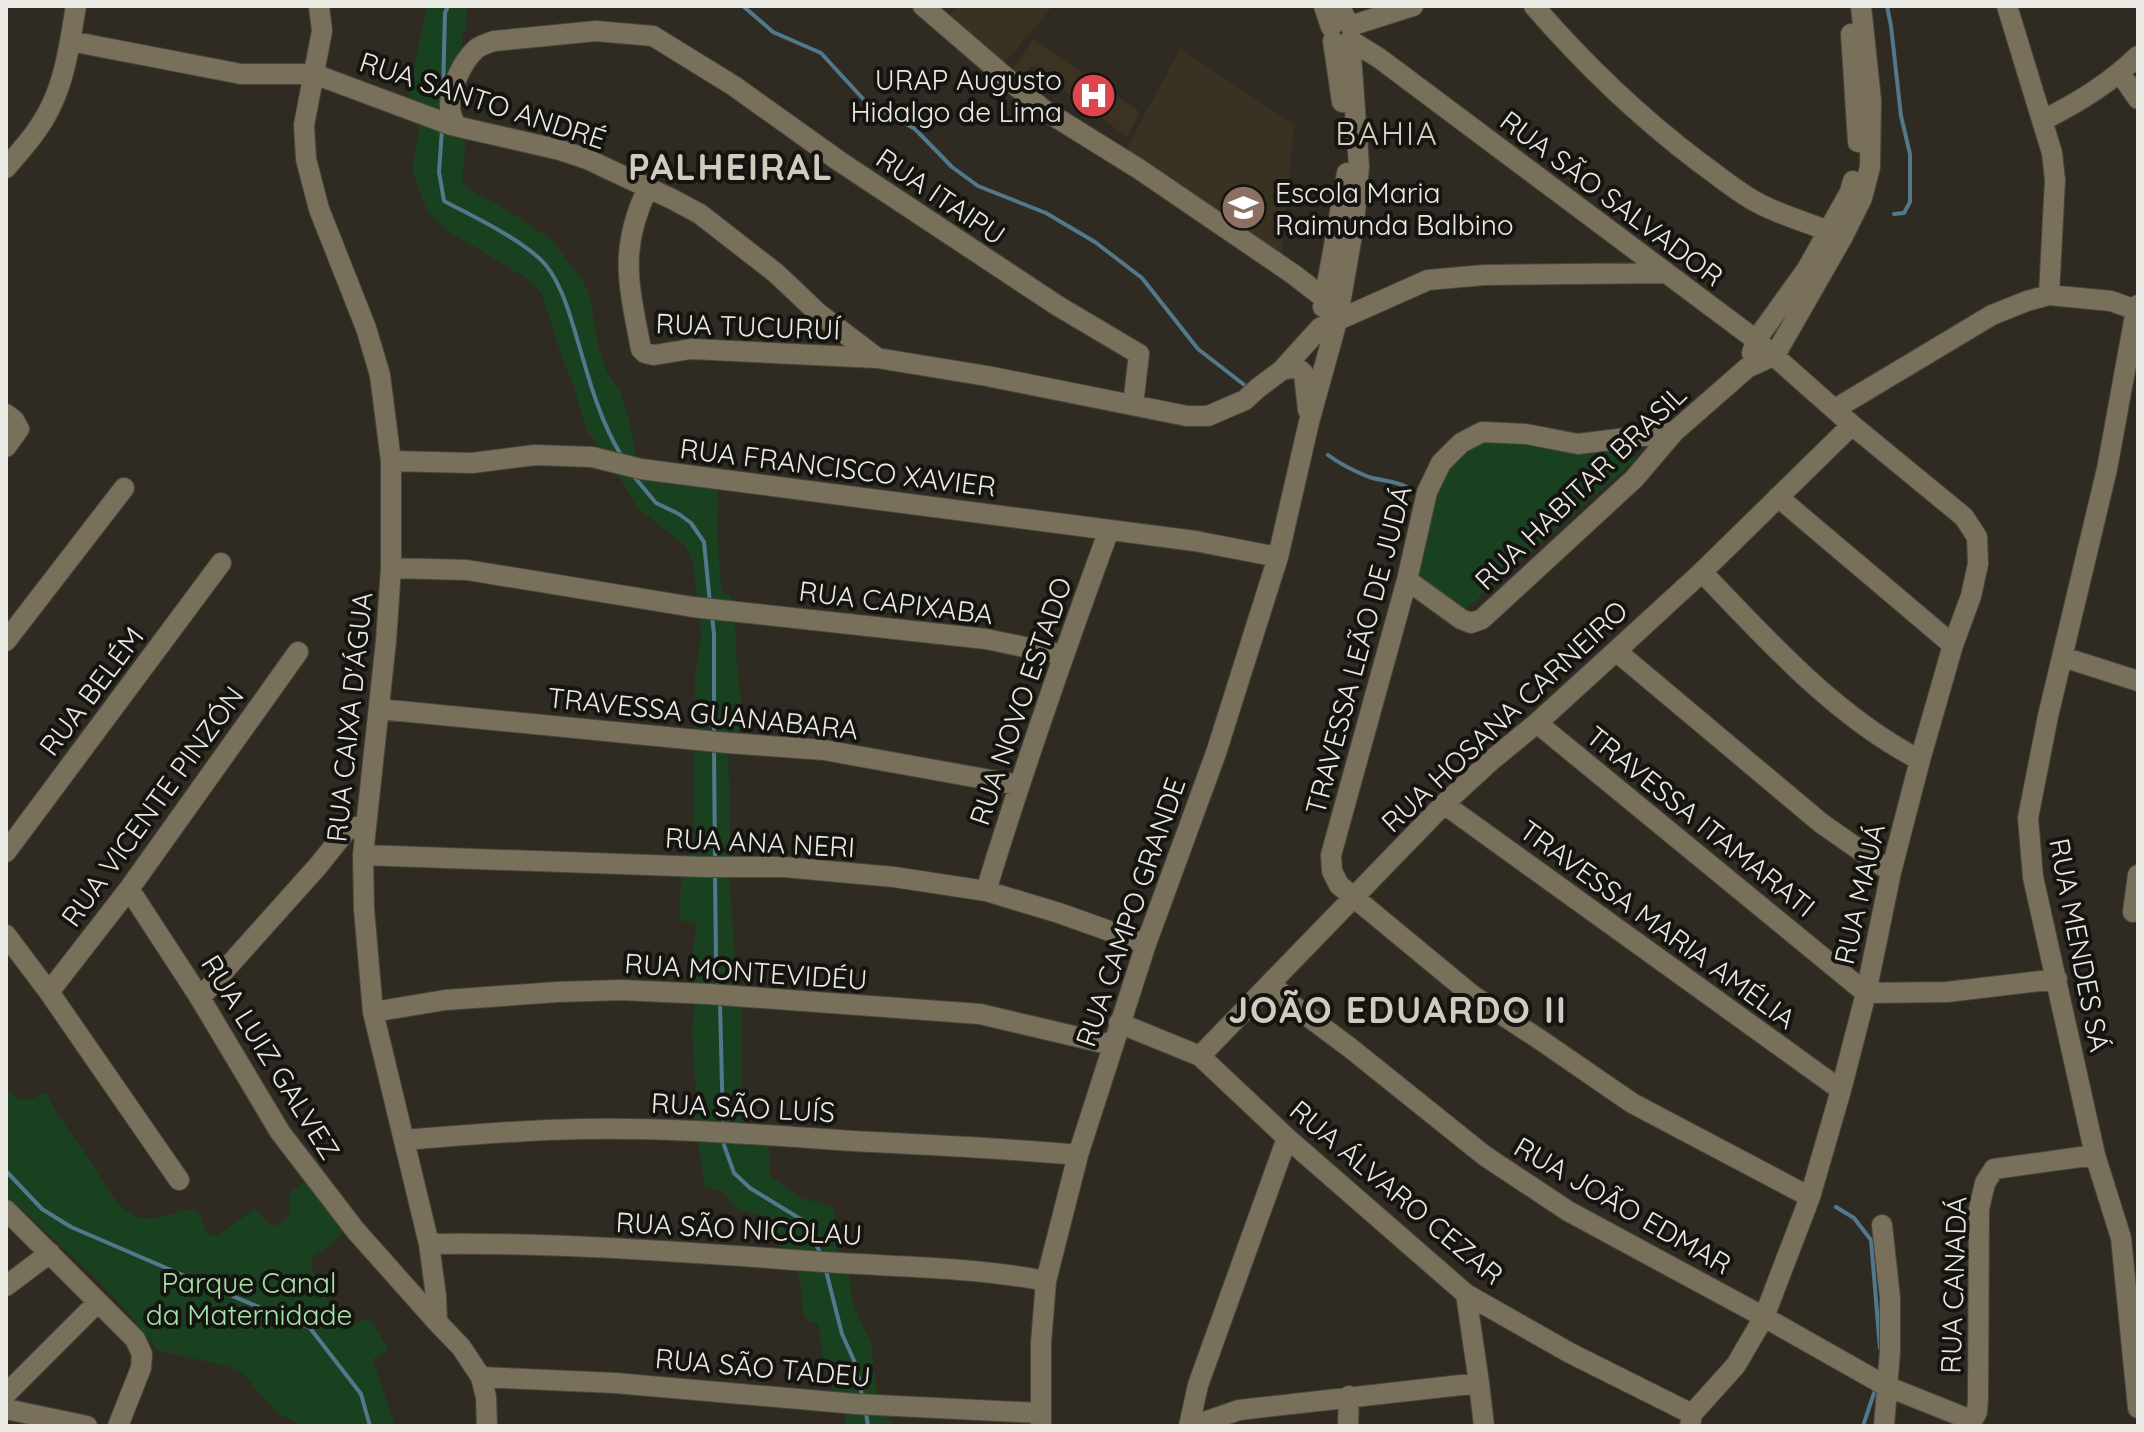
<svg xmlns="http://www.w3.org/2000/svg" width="2144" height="1432" font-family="Quicksand,sans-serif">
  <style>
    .built { fill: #393223 }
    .medical { fill: #3b3221 }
    .green { fill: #194120 }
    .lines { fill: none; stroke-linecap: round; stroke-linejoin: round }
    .stream { stroke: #52788c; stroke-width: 4 }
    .minor-casing { stroke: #49463d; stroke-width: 22 }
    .minor { stroke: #78705a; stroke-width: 20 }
    .labels { text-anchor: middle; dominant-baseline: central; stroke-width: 8; stroke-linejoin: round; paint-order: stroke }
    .poi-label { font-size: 28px; fill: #ebe9e3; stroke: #161410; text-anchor: end }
    .street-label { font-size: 28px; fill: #ebe9e3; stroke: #161410 }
    .park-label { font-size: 28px; fill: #a2e5a8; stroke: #161410 }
    .quarter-label { font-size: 32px; letter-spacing: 2px; fill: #d1cbc0; stroke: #161410 }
    .district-label { font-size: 36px; font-weight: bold; letter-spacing: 2px; fill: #d1cbc0; stroke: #161410 }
  </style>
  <rect width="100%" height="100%" fill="#2f2b22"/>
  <path class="built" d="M957 6H1053L1004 63 949 16Z
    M1180 49 1294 125 1281 260 1123 155Z"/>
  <path class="medical" d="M1033 38 1140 112 1127 137 1032 66 1021 79 1013 69Z"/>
  <path class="green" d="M427 6H467L466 27 463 35 456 83V103L466 135 462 180 473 192 496 203 551 239 580 277 589 293 598 344 606 370 620 392 630 423 635 455 655 479 716 487 718 494 717 535 721 584 723 592 729 595 734 604 737 666 744 725 728 743 731 849 729 867 736 981 742 1009V1113L744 1127C773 1146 770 1140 769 1175L801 1198 832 1206 835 1215 833 1235 841 1261 850 1278 852 1299 858 1316 872 1345 874 1373 881 1412 888 1418 893 1426H845V1406L827 1380 818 1324 807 1320 803 1315C801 1282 802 1267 777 1244L775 1222C759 1209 734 1217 727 1195L720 1190 705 1188 693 1107 696 1096 692 1034 694 1005 690 976 696 925 694 921H680L681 873 694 846 695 673 701 639 700 618 693 564 685 545 638 509 611 463 586 429 575 390 562 357 541 292 528 279 447 230 429 213 422 199 412 170 419 132 418 114 409 99V90Z
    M1486 440 1577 452 1610 451 1639 457 1466 609H1458L1418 579 1417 566 1438 489 1448 466Z
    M6 1090C22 1103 25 1103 44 1093L47 1095C58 1118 74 1136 88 1157 101 1177 112 1203 134 1215 160 1229 185 1200 198 1212 203 1217 203 1228 207 1234L214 1236 220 1234 255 1208 269 1225H279L290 1213V1193L306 1180 343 1232 329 1247 312 1256C309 1279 334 1312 351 1326L366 1319H370L388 1348 387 1352 374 1358 373 1360 395 1426H305L278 1414 242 1373 226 1366 157 1350 128 1313 94 1277 6 1195Z"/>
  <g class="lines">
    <path class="stream" d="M743 6 773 32 821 53 865 101 915 129 952 167 978 186 1046 213 1095 242 1142 278 1198 349 1247 387
      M1887 6 1891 26 1901 116 1910 154V202L1904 213 1894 214
      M443 92 445 13 448 6
      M442 129 439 172 444 201C474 217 513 235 539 258 562 278 572 323 581 352 591 387 602 424 621 455
      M1328 455C1340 464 1354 471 1369 477 1381 481 1394 480 1407 487
      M631 473 656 503 679 514 691 523 704 542 710 603
      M712 615 714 634V734
      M714 747 715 862
      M715 875 716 958 719 990
      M720 1003 723 1126
      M724 1139V1145L734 1173 750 1188 807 1223 821 1255
      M6 1171 42 1209 71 1227 208 1286
      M1836 1207 1854 1218 1871 1240 1880 1348
      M825 1267 842 1334 856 1365 862 1396
      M225 1293 310 1328 361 1394 370 1426
      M866 1413 868 1426
      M1863 1426 1876 1387"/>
    <defs>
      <path id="minor" d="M319 6 322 31 304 125 306 159 319 209 366 328 380 375 391 461V568L386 641 363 855 364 909 373 1012 429 1244 436 1296 437 1322 461 1347 481 1377 486 1397 487 1426
        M923 6 1044 110 1139 169 1293 274 1324 298
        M1324 6 1331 27
        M1339 6 1350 26 1413 6
        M1534 6C1585 65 1637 115 1699 162 1719 176 1738 193 1760 204 1781 215 1806 222 1828 231
        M2007 6 2052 153 2055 180 2049 295
        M1851 34 1858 142
        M1350 40 1379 58 1756 340 1852 425 1964 517 1977 537 1978 564 1971 596 1953 645 1920 760 1891 872 1866 993 1841 1090 1810 1197 1764 1317 1736 1365 1692 1414 1690 1426
        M70 41 241 74H314L451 125 560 150 587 159 672 199 700 214 777 274 818 313 877 358
        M1333 41 1342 102
        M2120 73 2138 99
        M2043 120C2078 103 2109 84 2138 56
        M456 126C455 122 452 118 451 114 446 94 462 62 476 49 481 45 488 43 494 41L596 31 653 36 734 86 839 161 1058 306 1139 354 1133 405
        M6 168C22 149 39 131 50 108 66 77 70 40 76 6
        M648 188C618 249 629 286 641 349L645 353 654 355 691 349 877 358 987 376 1187 416H1208L1245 400 1258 388 1282 370 1320 328 1428 280 1484 275 1665 273
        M2138 305 2136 310 2107 469 2048 716 2028 818 2033 877 2095 1155 2121 1238 2138 1408
        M1323 307 1347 173
        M1752 353 1756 340 1807 269 1850 192 1853 181
        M1282 370C1291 368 1298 366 1304 374L1308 410
        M1835 409 1992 315 2027 301 2049 295 2111 301 2136 310
        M6 414 14 420 19 429 6 447
        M1674 432 1578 444 1526 434 1482 432 1461 443 1441 463 1427 492 1407 580 1331 855 1332 871 1339 885 1472 995 1539 1039 1632 1103 1810 1197
        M391 461 472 463 535 455 592 457 641 469 1195 541 1278 557
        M1778 497 1953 645
        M391 568 467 570 693 607 986 639 1063 655
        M1702 572C1766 639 1836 717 1920 760
        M1407 580 1461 619 1471 623 1482 619 1634 479 1674 432 1747 368 1775 355 1842 238 1862 198 1870 167 1871 100 1861 6
        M6 641 124 488
        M1616 651 1821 823 1891 872
        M2063 657 2138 681
        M379 709 728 743 824 750 1018 785
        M1537 723 1866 993 1947 992 2057 979
        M1444 804 1841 1090
        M6 852 221 563
        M363 855 705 867H784L894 877 986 891 1059 913 1146 944
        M129 889 200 998 280 1132 356 1231 437 1322
        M986 891C1023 769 1065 650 1109 530
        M2133 912 2138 875
        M6 935 49 992 179 1180
        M1271 983 1294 1006 1349 1047 1485 1156 1568 1211 1764 1317 1886 1386 1966 1418 1973 1419 1977 1412 1978 1398 1979 1209 1985 1183 1994 1169 2095 1155
        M49 992 129 889 298 652
        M200 998 318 866 346 831 353 827 365 826
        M373 1012 445 1000 557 992 621 990 708 994 980 1014 1112 1045
        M1119 1023 1200 1056 1287 1138 1466 1294 1570 1353 1692 1414
        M1200 1056 1444 804 1493 759 1537 723 1616 651 1702 572 1852 425
        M405 1140C463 1135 522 1130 580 1129 671 1127 763 1135 853 1141 928 1145 1003 1148 1078 1155
        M6 1210 135 1339 142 1354 141 1368 118 1426
        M1882 1225 1890 1298V1351L1884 1426
        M429 1244C556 1242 683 1252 810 1261 889 1267 968 1266 1046 1281
        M6 1286 50 1253
        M1466 1294 1479 1383 1484 1426
        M481 1377 615 1383 856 1404 1040 1413
        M6 1394 98 1302
        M6 1409 87 1426
        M1041 1426V1343L1046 1281 1078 1155 1146 944 1216 753 1278 557 1309 422 1337 321 1354 224 1359 166 1350 40
        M1189 1426 1198 1385 1287 1138
        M1193 1426 1239 1410 1479 1383
        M1348 1426 1349 1396"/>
    </defs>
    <use href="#minor" class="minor-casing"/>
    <use href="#minor" class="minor"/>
  </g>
  <defs>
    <symbol id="hospital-disc" viewBox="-11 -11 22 22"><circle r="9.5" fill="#e0444e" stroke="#161410"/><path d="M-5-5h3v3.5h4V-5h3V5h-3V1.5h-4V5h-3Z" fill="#fff"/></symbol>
    <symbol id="school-disc" viewBox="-11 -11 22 22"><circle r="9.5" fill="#8d6e63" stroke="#161410"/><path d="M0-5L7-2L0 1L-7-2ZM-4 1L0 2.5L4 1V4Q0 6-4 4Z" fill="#fff"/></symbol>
  </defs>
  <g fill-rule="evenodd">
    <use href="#hospital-disc" x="1068" y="70" width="51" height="51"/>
    <use href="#school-disc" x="1218" y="182" width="51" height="51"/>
  </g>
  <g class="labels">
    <g class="poi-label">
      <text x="1062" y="79">URAP Augusto<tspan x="1062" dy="32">Hidalgo de Lima</tspan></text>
      <text x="1275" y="192" text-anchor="start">Escola Maria<tspan x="1275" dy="32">Raimunda Balbino</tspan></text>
    </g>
    <g class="street-label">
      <text transform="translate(483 100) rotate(18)">RUA SANTO ANDRÉ</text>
      <text transform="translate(941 196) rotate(34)">RUA ITAIPU</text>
      <text transform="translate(1612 198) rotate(37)">RUA SÃO SALVADOR</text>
      <text transform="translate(748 326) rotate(2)">RUA TUCURUÍ</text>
      <text transform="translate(838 467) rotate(7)">RUA FRANCISCO XAVIER</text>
      <text transform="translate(1580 487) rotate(-44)">RUA HABITAR BRASIL</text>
      <text transform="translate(896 602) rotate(7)">RUA CAPIXABA</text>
      <text transform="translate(1358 650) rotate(-75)">TRAVESSA LEÃO DE JUDÁ</text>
      <text transform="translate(91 691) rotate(-53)">RUA BELÉM</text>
      <text transform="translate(1020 701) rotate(-71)">RUA NOVO ESTADO</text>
      <text transform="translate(703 713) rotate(6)">TRAVESSA GUANABARA</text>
      <text transform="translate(1504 716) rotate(-43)">RUA HOSANA CARNEIRO</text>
      <text transform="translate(349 717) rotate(-84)">RUA CAIXA D'ÁGUA</text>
      <text transform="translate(152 806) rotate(-54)">RUA VICENTE PINZÓN</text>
      <text transform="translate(1701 821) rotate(39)">TRAVESSA ITAMARATI</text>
      <text transform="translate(760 842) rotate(3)">RUA ANA NERI</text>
      <text transform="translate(1859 894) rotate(-77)">RUA MAUÁ</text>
      <text transform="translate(1130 912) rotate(-71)">RUA CAMPO GRANDE</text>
      <text transform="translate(1658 924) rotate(36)">TRAVESSA MARIA AMÉLIA</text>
      <text transform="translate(2080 945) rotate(79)">RUA MENDES SÁ</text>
      <text transform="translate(746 971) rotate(4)">RUA MONTEVIDÉU</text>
      <text transform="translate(271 1057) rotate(58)">RUA LUIZ GALVEZ</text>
      <text transform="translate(743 1107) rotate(3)">RUA SÃO LUÍS</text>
      <text transform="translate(1397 1192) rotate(40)">RUA ÁLVARO CEZAR</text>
      <text transform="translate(1623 1205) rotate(30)">RUA JOÃO EDMAR</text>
      <text transform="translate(739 1228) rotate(3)">RUA SÃO NICOLAU</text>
      <text transform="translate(1953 1285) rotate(-88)">RUA CANADÁ</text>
      <text transform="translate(763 1367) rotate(5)">RUA SÃO TADEU</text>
    </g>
    <g class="park-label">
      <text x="249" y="1282">Parque Canal<tspan x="249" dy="32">da Maternidade</tspan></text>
    </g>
    <g class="quarter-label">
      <text x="1387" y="133">BAHIA</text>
    </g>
    <g class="district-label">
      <text x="731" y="166">PALHEIRAL</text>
      <text x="1398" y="1009">JOÃO EDUARDO II</text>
    </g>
  </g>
  <rect width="2144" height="1432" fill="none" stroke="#ebe9e3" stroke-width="16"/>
</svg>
